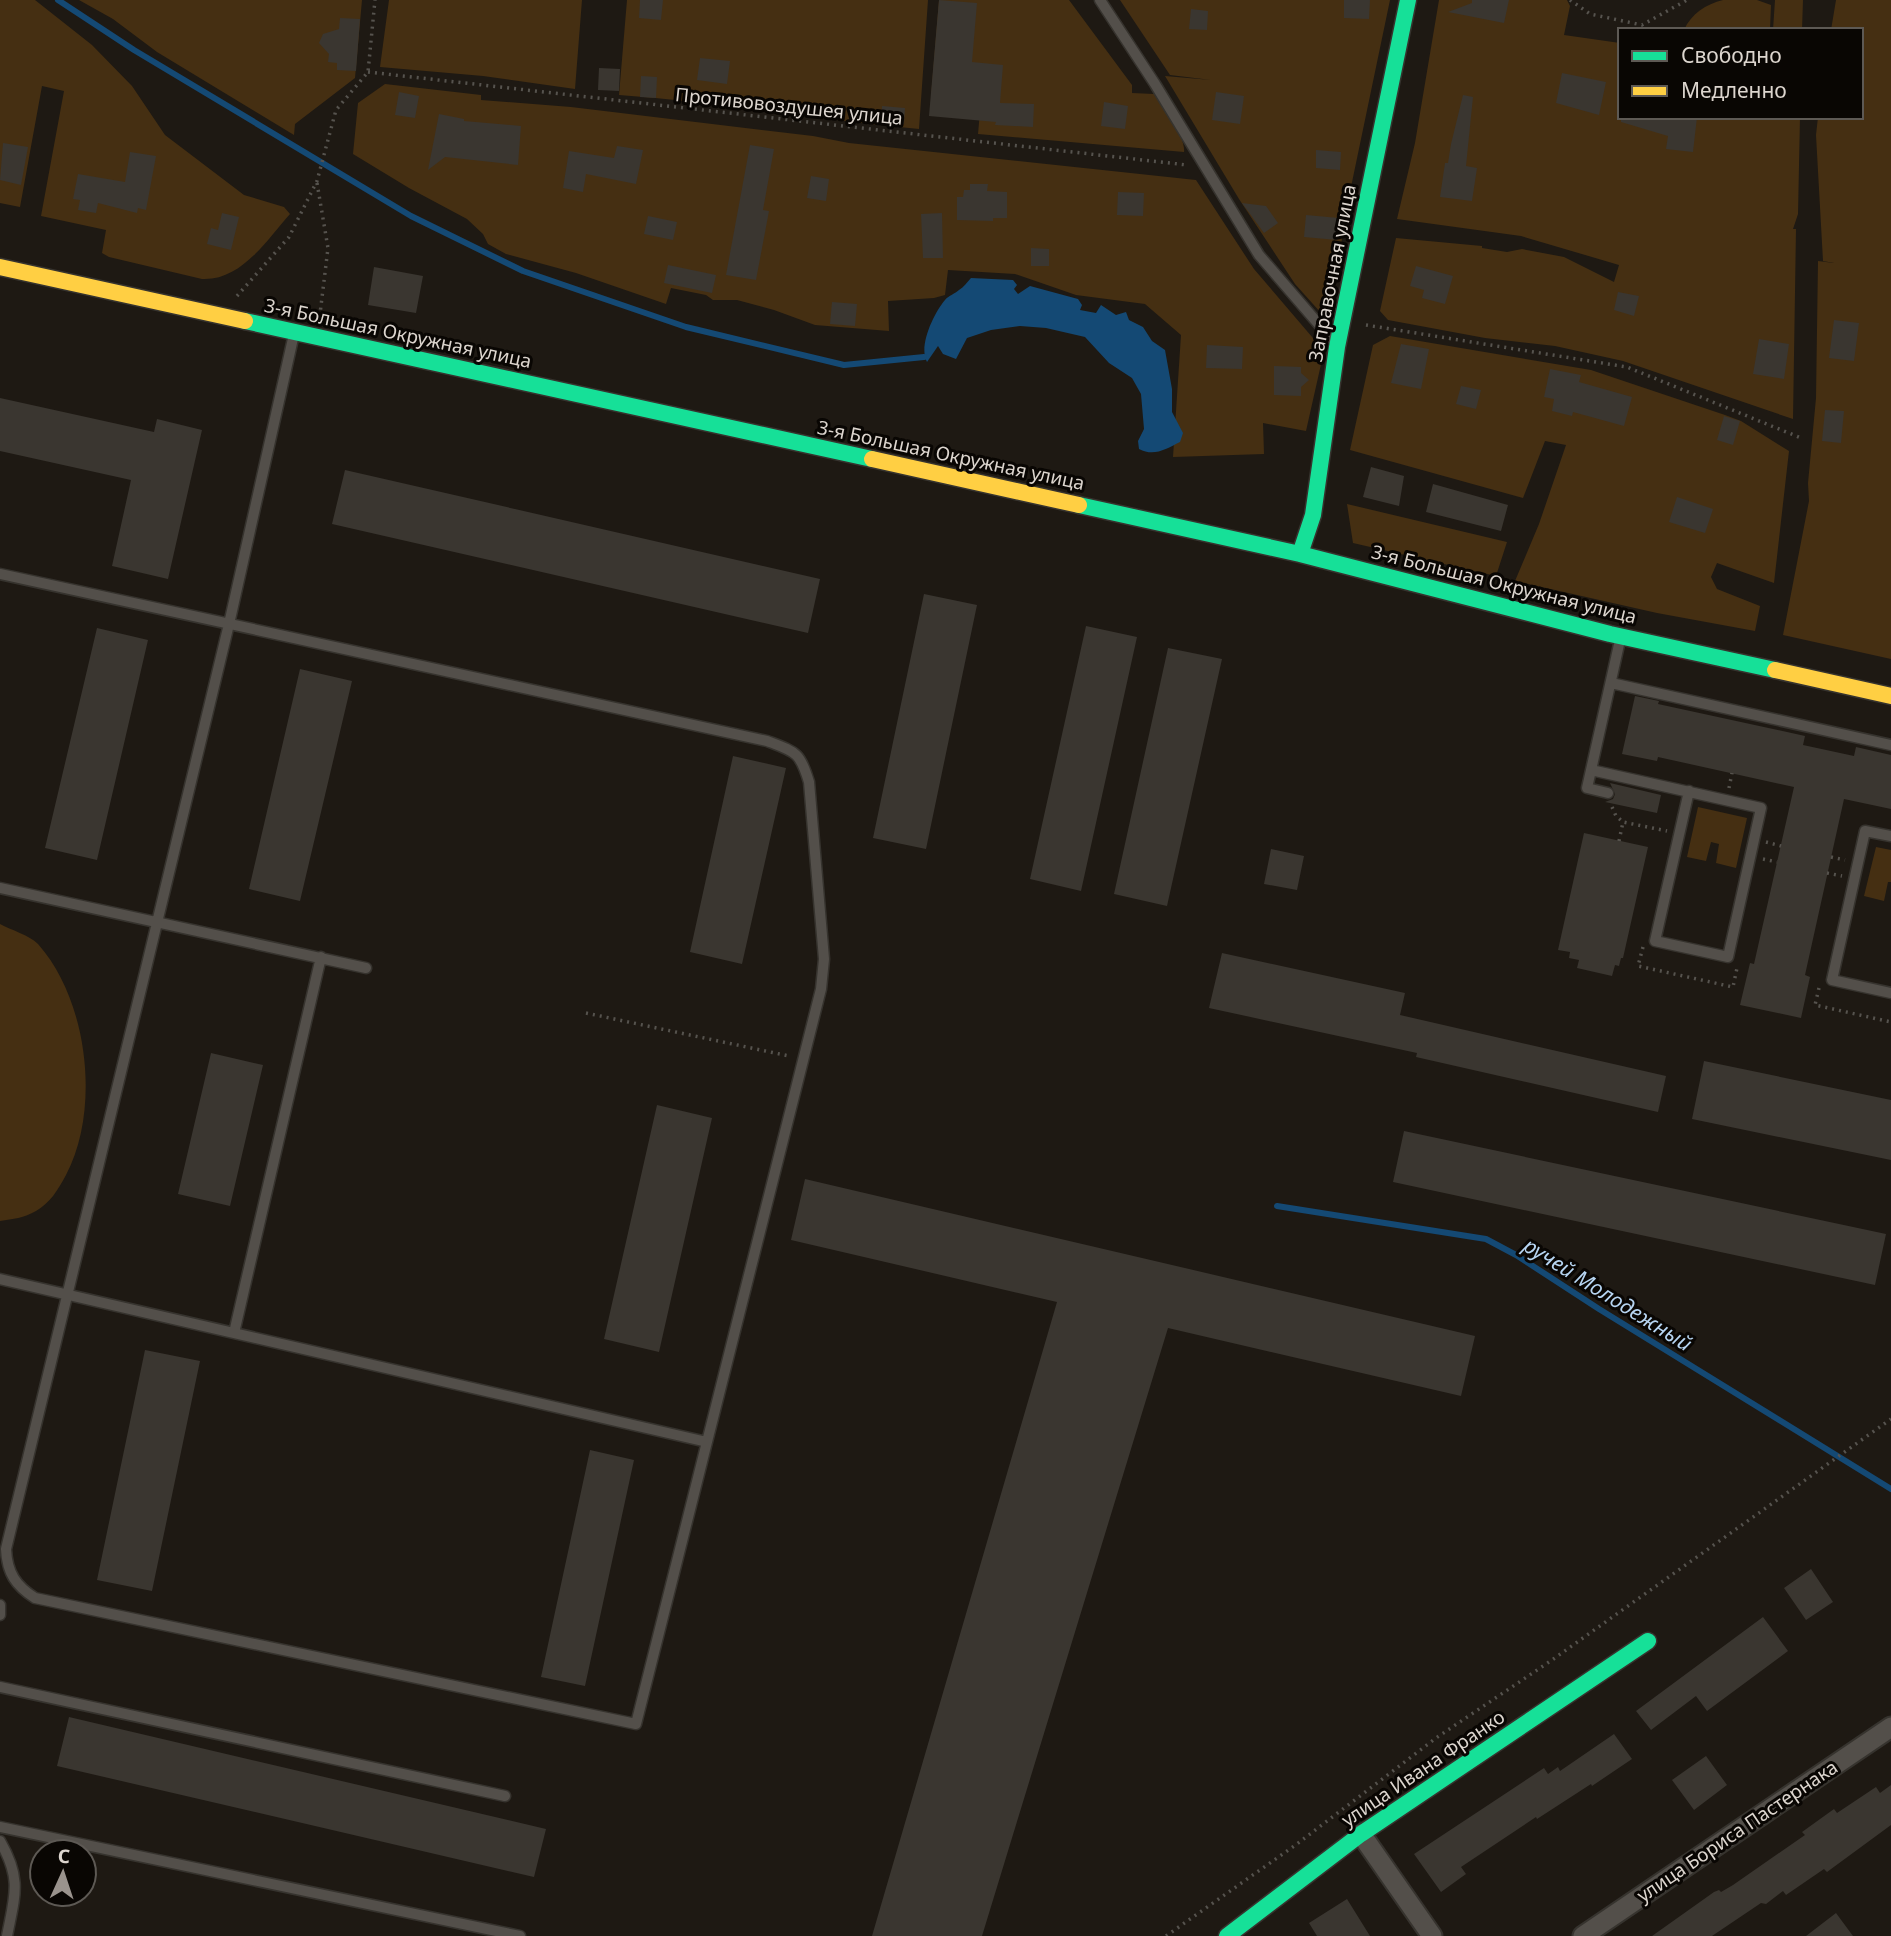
<svg xmlns="http://www.w3.org/2000/svg" width="1891" height="1936" font-family="'Noto Sans',sans-serif">
  <style>
    .green { fill: #452f12 }
    .water { fill: #144974 }
    .lines { fill: none; stroke-linecap: round; stroke-linejoin: round }
    .stream { stroke: #144974; stroke-width: 6 }
    .building { fill: #3a3630 }
    .lane-casing { stroke: #36332e; stroke-width: 13 }
    .street-casing { stroke: #36332e; stroke-width: 23 }
    .fast-casing { stroke: #36332e; stroke-width: 19 }
    .slow-casing { stroke: #36332e; stroke-width: 19 }
    .path { stroke: #56534e; stroke-width: 3.5; stroke-dasharray: 2 5; stroke-linecap: butt }
    .lane { stroke: #534f4a; stroke-width: 10 }
    .street { stroke: #534f4a; stroke-width: 19 }
    .fast { stroke: #16e098; stroke-width: 16 }
    .slow { stroke: #ffcf43; stroke-width: 16 }
    .labels { text-anchor: middle; dominant-baseline: central; stroke-width: 6; stroke-linejoin: round; paint-order: stroke }
    .street-label { font-size: 19px; fill: #dcd5ce; stroke: #090603 }
    .water-label { font-size: 21px; font-style: italic; fill: #b7d5f2; stroke: #090603 }
  </style>
  <rect width="100%" height="100%" fill="#1e1913"/>
  <path class="green" d="M0 0H35L92 45 132 86 165 135 244 195 284 207 290 214C267 240 241 281 202 279L109 257 102 253 106 230 41 216 64 91 42 86 20 207 0 203Z
    M79 0H362L355 78 295 124 294 135 157 52 113 19Z
    M389 0H582L575 89 483 76 380 67Z
    M627 0H928L919 129C819 120 720 102 619 95Z
    M939 0H1069L1132 85V93L1154 94C1163 108 1186 136 1184 152L978 134 981 100 931 96Z
    M1120 0H1390L1346 211 1330 323 1295 284 1239 199 1165 76 1211 80 1170 75Z
    M1439 0H1567L1570 6 1564 35 1620 43V117H1800L1798 214 1793 229H1796L1793 419 1623 361 1555 346 1485 338 1388 320 1380 311 1396 238 1482 246V248L1507 252 1522 249 1564 257 1614 282 1619 265 1521 236 1397 219 1415 143Z
    M1723 0H1757L1771 5 1770 30H1684C1691 14 1706 4 1723 0Z
    M1775 0H1803L1802 30H1773Z
    M1836 0H1891V659L1783 635 1809 501 1808 483 1816 398 1818 261 1834 263 1823 261 1816 135 1818 117H1861V30H1831Z
    M385 84 481 95V100L571 107 813 136 849 143 1196 180 1254 269 1324 351 1306 431 1263 423 1264 454 1173 457 1181 335 1145 304 1076 295 1015 274 948 270 945 295 934 298 888 301 889 331 815 325 774 310 737 300H713L706 295 671 288 666 304 576 273 506 254 488 244 483 234 467 219 409 188 353 154 358 103Z
    M1390 336 1591 370 1725 415 1741 421 1789 451 1774 583 1717 563 1711 577 1717 589 1760 606 1755 631 1657 613 1515 581 1539 524 1566 445 1545 441 1523 498 1350 450 1373 345Z
    M1347 504 1507 542 1496 576 1353 543Z
    M1698 807 1747 818 1736 868 1716 863 1719 844 1711 842 1706 861 1687 857Z
    M1876 847 1891 850V882H1888L1884 901 1864 896Z
    M0 924C11 930 29 935 38 944 88 1000 101 1109 66 1175 58 1190 50 1203 36 1211 24 1218 13 1219 0 1221Z"/>
  <path class="water" d="M971 278 1013 280 1017 285 1014 289 1018 294 1030 286 1078 299 1082 305 1080 310 1096 313 1101 305 1116 315 1126 312 1129 320 1143 327 1152 341 1165 350 1172 389V412L1183 433 1180 442C1166 449 1154 457 1139 449L1138 441 1144 429 1141 394 1132 378 1109 363 1085 337 1046 328 1020 326 991 330 967 338 956 359 943 354 938 346 927 362C918 346 934 313 945 300 949 295 955 294 959 290 964 287 967 282 971 278Z"/>
  <g class="lines">
    <path class="stream" d="M58 0 134 50 411 216 523 271 686 327 844 365 924 357
      M1277 1206 1486 1239 1516 1255 1599 1309 1891 1489"/>
  </g>
  <path class="building" d="M640 0H663L661 20 639 18Z
    M939 0 977 3 972 62 1003 65 1000 103 1034 104 1033 127 995 125 996 122 929 116Z
    M1344 0H1370L1369 19 1344 18Z
    M1472 0H1509L1504 23 1448 12 1472 3Z
    M1191 9 1208 11 1207 30 1189 29Z
    M340 18 360 19 356 71 337 70V63L328 62 329 54 319 43 323 34 339 29Z
    M700 58 730 61 727 84 697 80Z
    M599 68 620 69 619 91 598 90Z
    M1562 73 1606 82 1599 115 1556 103Z
    M641 76 657 77 656 98 640 97Z
    M399 92 419 96 415 118 395 115Z
    M1216 92 1244 96 1240 124 1212 120Z
    M1463 95 1473 97 1466 166 1477 168 1472 201 1440 197 1445 163H1448L1451 144Z
    M1104 102 1128 106 1125 129 1101 126Z
    M882 106 905 108 904 124 881 122Z
    M439 114 464 119V121L521 126 518 165 445 157 428 170Z
    M1621 117H1697L1693 152 1666 149 1668 136 1621 122Z
    M3 143 28 147 21 185 0 180Z
    M750 145 774 149 763 210 769 211 756 280 726 275Z
    M617 146 643 150 636 184 586 174 583 192 563 188 569 151 614 158Z
    M1316 150 1341 152 1340 170 1316 168Z
    M130 152 156 156 146 210 138 208 137 213 98 203 96 213 78 210 80 200 73 199 78 174 125 182Z
    M811 176 829 179 826 201 807 198Z
    M970 184H988L987 191 1007 192V218H993V221L957 220V197H963L964 190H970Z
    M1118 192 1144 193 1143 216 1117 215Z
    M1242 203 1266 206 1278 223 1264 233Z
    M222 213 239 217 231 250 207 244 211 228 218 230Z
    M942 213 943 258H923L921 214Z
    M1306 215 1339 218 1337 240 1304 237Z
    M648 216 677 222 673 240 644 234Z
    M1031 248 1049 249V266H1031Z
    M668 265 716 275 712 293 664 283Z
    M1416 266 1453 276 1445 304 1422 298 1424 290 1410 286Z
    M374 267 423 276 416 313 368 305Z
    M1618 292 1639 296 1634 316 1614 310Z
    M832 302 857 304 855 326 830 324Z
    M1834 320 1859 323 1854 361 1829 358Z
    M1759 339 1789 344 1784 379 1753 374Z
    M1401 344 1429 349 1421 389 1391 383Z
    M1207 345 1243 347 1242 369 1206 368Z
    M1274 366 1301 367V373L1309 380 1301 387V396L1274 395Z
    M1550 369 1581 375 1579 382 1632 397 1624 426 1573 412 1572 416 1552 411 1554 399 1544 397Z
    M1461 386 1481 390 1476 409 1456 404Z
    M0 398 154 432 157 419 202 430 168 579 112 566 131 480 0 451Z
    M1825 410 1844 411 1841 443 1822 441Z
    M1724 416 1740 421 1733 445 1717 440Z
    M1371 467 1404 476 1399 506 1363 497Z
    M345 470 820 579 808 633 332 524Z
    M1433 484 1508 505 1501 531 1426 512Z
    M1677 497 1713 509 1705 533 1669 522Z
    M924 594 977 605 926 849 873 838Z
    M1086 626 1137 637 1081 891 1030 879Z
    M97 628 148 640 97 860 45 848Z
    M1168 648 1222 659 1167 906 1114 894Z
    M300 669 352 681 300 901 249 889Z
    M1635 696 1659 701 1658 704 1805 736 1803 745 1854 756 1856 747 1891 755V809L1844 799 1805 975 1810 977 1801 1018 1740 1005 1750 963 1754 964 1794 787 1658 757 1657 761 1622 754Z
    M733 756 786 768 742 964 690 952Z
    M1610 783 1661 795 1657 813 1605 802 1613 799 1615 794Z
    M1584 833 1648 847 1623 958H1621L1619 966 1615 965 1612 976 1577 968 1579 960 1569 958 1570 952 1558 950Z
    M1271 849 1304 856 1297 890 1264 884Z
    M1222 953 1405 993 1400 1015 1666 1076 1658 1112 1416 1057 1417 1053 1209 1008Z
    M211 1053 263 1065 230 1206 178 1194Z
    M1704 1061 1891 1100V1160L1692 1119Z
    M657 1105 712 1118 659 1352 604 1339Z
    M1404 1131 1886 1234 1875 1285 1393 1182Z
    M805 1179 1475 1336 1461 1396 1168 1328 982 1936H872L1057 1302 791 1240Z
    M145 1350 200 1361 152 1591 97 1580Z
    M590 1450 634 1460 585 1686 541 1677Z
    M1811 1569 1833 1602 1806 1620 1784 1588Z
    M1763 1617 1788 1651 1707 1711 1696 1696 1651 1730 1636 1711Z
    M69 1717 546 1829 534 1877 57 1766Z
    M1614 1734 1632 1759 1592 1786 1591 1784 1537 1819 1536 1817 1461 1867 1466 1874 1441 1892 1414 1854 1544 1768 1548 1774 1558 1767 1560 1771Z
    M1706 1756 1727 1785 1694 1810 1672 1780Z
    M1891 1785V1825L1827 1872 1824 1869 1786 1895 1783 1891 1766 1904 1761 1903 1712 1936H1652L1714 1892 1719 1890 1721 1892 1733 1885 1805 1835 1802 1832 1834 1809 1837 1813 1876 1787 1880 1793Z
    M1347 1899 1370 1936H1317L1309 1923Z
    M1836 1913 1853 1936H1806Z"/>
  <g class="lines">
    <defs>
      <path id="lane" d="M1100 0 1155 84 1259 255 1334 342
        M0 574 767 741C796 752 800 752 809 782L824 959 821 989 636 1724 35 1598C16 1586 7 1573 6 1549L229 624 294 334
        M1611 683 1891 745
        M1591 770 1761 808 1728 957 1655 941 1689 791
        M1608 793 1587 788 1620 640
        M1891 836 1865 831 1832 980 1891 993
        M0 888 366 968
        M0 1279 707 1442
        M234 1333 321 957
        M0 1605V1615
        M0 1687 505 1796
        M0 1827 520 1936
        M0 1841C22 1879 15 1895 7 1936"/>
      <path id="street" d="M1361 1834 1432 1936
        M1583 1936 1891 1727"/>
      <path id="fast" d="M245 321 872 459
        M1079 505 1300 554 1610 634 1775 670
        M1300 554 1313 515 1337 347 1408 0
        M1227 1936 1361 1834 1648 1641"/>
      <path id="slow" d="M0 267 245 321
        M872 459 1079 505
        M1775 670 1891 696"/>
    </defs>
    <use href="#lane" class="lane-casing"/>
    <use href="#street" class="street-casing"/>
    <use href="#fast" class="fast-casing"/>
    <use href="#slow" class="slow-casing"/>
    <path class="path" d="M1570 0 1590 14 1642 25 1687 0
      M368 72 1187 165
      M317 183 328 248 320 314
      M237 296 289 237 317 181 336 110 368 72 375 0
      M1366 325 1627 367 1801 438
      M1729 788 1732 773
      M1612 807 1616 816 1623 822
      M1619 841 1623 822 1667 831
      M1766 842 1781 846
      M1831 857 1845 860
      M1763 859 1777 862
      M1827 873 1842 876
      M1643 947 1638 966 1733 987 1737 968
      M1819 988 1815 1005 1891 1022
      M586 1013 789 1056
      M1166 1936 1297 1844 1436 1738 1552 1660 1891 1419"/>
    <use href="#lane" class="lane"/>
    <use href="#street" class="street"/>
    <use href="#fast" class="fast"/>
    <use href="#slow" class="slow"/>
  </g>
  <g class="labels">
    <g class="street-label">
      <text transform="translate(789 106) rotate(6)">Противовоздушея улица</text>
      <text transform="translate(1332 273) rotate(-79)">Заправочная улица</text>
      <text transform="translate(398 333) rotate(12)">3-я Большая Окружная улица</text>
      <text transform="translate(951 455) rotate(12)">3-я Большая Окружная улица</text>
      <text transform="translate(1504 584) rotate(14)">3-я Большая Окружная улица</text>
      <text transform="translate(1423 1768) rotate(-34)">улица Ивана Франко</text>
      <text transform="translate(1737 1831) rotate(-34)">улица Бориса Пастернака</text>
    </g>
    <g class="water-label">
      <text transform="translate(1608 1294) rotate(32)">ручей Молодежный</text>
    </g>
  </g>
  <rect x="1618" y="28" width="245" height="91" fill="#090603" stroke="#5d5954" stroke-width="2"/>
  <rect x="1632" y="51" width="35" height="10" fill="#16e098" stroke="#5d5954" stroke-width="2"/>
  <text x="1681" y="63" font-size="21" fill="#dcd5ce">Свободно</text>
  <rect x="1632" y="86" width="35" height="10" fill="#ffcf43" stroke="#5d5954" stroke-width="2"/>
  <text x="1681" y="98" font-size="21" fill="#dcd5ce">Медленно</text>
  <g transform="translate(63 1873) rotate(3)"><circle r="33" fill="#090603" stroke="#5d5954" stroke-width="2"/>
  <path d="M0-5L12 26L0 18L-12 26Z" fill="#9a938d"/>
  <text y="-10" font-size="19" font-weight="bold" text-anchor="middle" fill="#dcd5ce">С</text>
  </g>
</svg>
